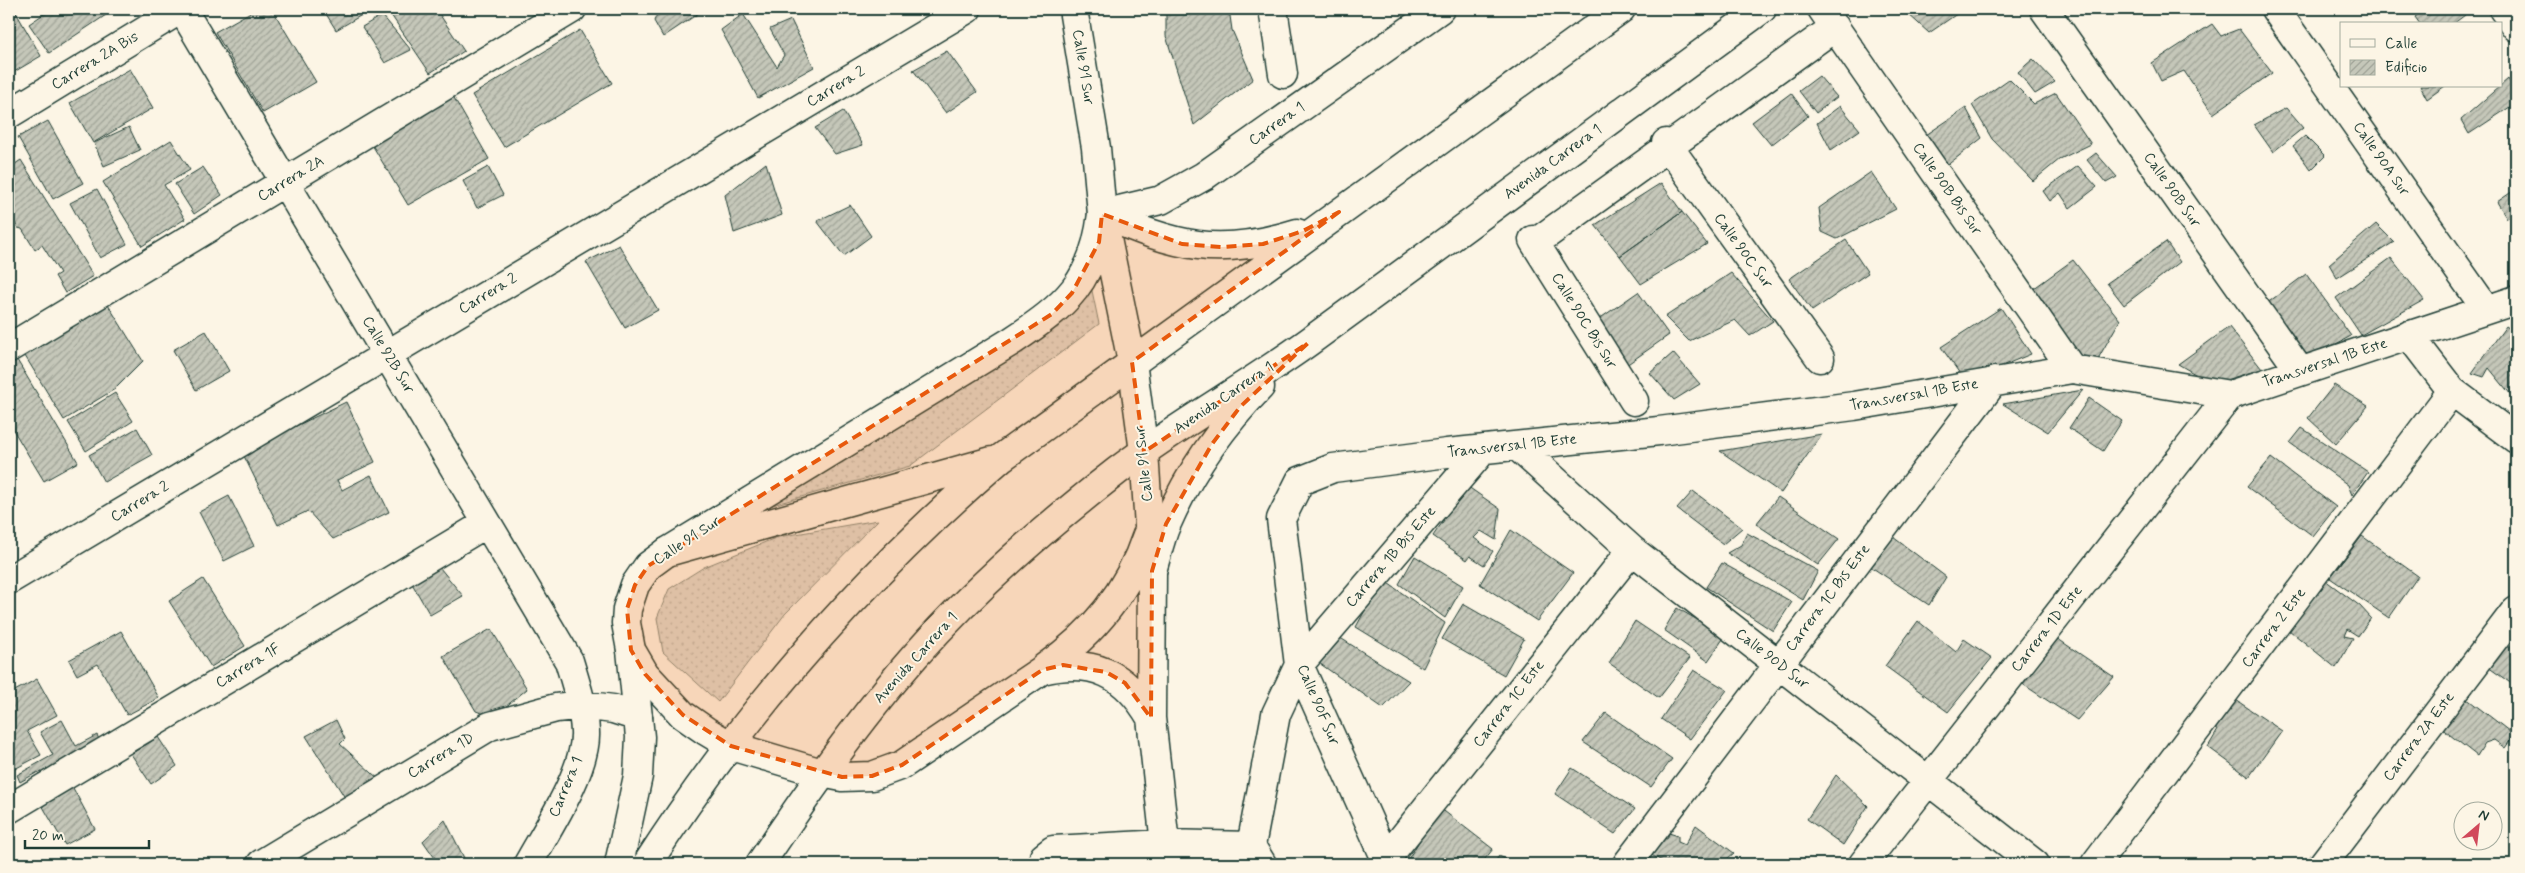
<svg xmlns="http://www.w3.org/2000/svg" width="2525" height="873" font-family="Mynerve,sans-serif">
  <style>
    .grass { fill: url(#grass-dots); stroke: #7e8c80 }
    .building { fill: url(#building-hatch); stroke: #1f3d34 }
    .lines { fill: none; stroke-linecap: round; stroke-linejoin: round }
    .minor-casing { stroke: #1f3d34; stroke-width: 31 }
    .highway-casing { stroke: #1f3d34; stroke-width: 31 }
    .minor { stroke: #fcf5e5; stroke-width: 28 }
    .highway { stroke: #fcf5e5; stroke-width: 28 }
    .marked { fill: #e8590c; fill-opacity: 0.2; stroke: #e8590c; stroke-width: 4; stroke-dasharray: 10 6; stroke-linejoin: round }
    .labels { text-anchor: middle; dominant-baseline: central; stroke-width: 4; stroke-linejoin: round; paint-order: stroke }
    .street-label { font-size: 15px; fill: #1f3d34; stroke: #fcf5e5 }
  </style>
  <defs>
    <pattern id="grass-dots" width="8" height="8" patternUnits="userSpaceOnUse" patternTransform="scale(1.25)"><rect width="8" height="8" fill="#dcdacc"/><path d="M2 2h.1M6 6h.1" fill="none" stroke="#bcbcb0" stroke-width="1.8" stroke-linecap="round"/></pattern>
    <pattern id="building-hatch" width="6" height="6" patternUnits="userSpaceOnUse" patternTransform="scale(1.25)"><rect width="6" height="6" fill="#c5c7b9"/><path d="M-1 1l2-2M0 6l6-6M5 7l2-2" fill="none" stroke="#9fa397"/></pattern>
  </defs>
  <rect width="100%" height="100%" fill="#fcf5e5"/>
  <filter id="ink" filterUnits="userSpaceOnUse"><feTurbulence type="fractalNoise" baseFrequency=".02" numOctaves="2"/><feDisplacementMap in="SourceGraphic" scale="10" xChannelSelector="R" yChannelSelector="G"/><feConvolveMatrix kernelMatrix="1 2 1 2 8 2 1 2 1" color-interpolation-filters="sRGB"/></filter>
  <g filter="url(#ink)">
    <path class="grass" d="M1091 286 1099 324 910 466 755 510 1007 361 1059 323Z
      M878 520 785 614 718 702 663 652 657 618 669 589 704 567 778 537Z"/>
    <path class="building" d="M9 9H14L41 56 14 72 9 62Z
      M51 9H106L109 13 49 53 29 24Z
      M256 9H272L316 82 263 113 215 32Z
      M323 9H372L336 30Z
      M387 9H436L464 51 430 73Z
      M657 9H696L699 13 663 37 654 21 658 12Z
      M1166 9H1229L1232 30 1253 79 1194 125 1166 36Z
      M1913 9H1964L1929 33 1907 13Z
      M2425 9H2460L2465 15 2453 24H2420L2415 17Z
      M743 14 777 67 784 55 770 29 791 20 814 67 758 98 721 30Z
      M382 15 411 50 385 63 362 27Z
      M2212 24 2221 36 2239 29 2272 73 2213 114 2184 71 2161 81 2152 63Z
      M580 30 612 83 504 147 472 95Z
      M947 51 977 92 946 113 913 70Z
      M2033 59 2055 82 2035 94 2018 72Z
      M130 69 153 108 93 143 70 103Z
      M1819 76 1837 97 1816 113 1799 91Z
      M2009 79 2034 104 2056 93 2091 144 2060 159 2033 181 1992 139 1972 105Z
      M2508 79 2516 92V103L2469 134 2461 120Z
      M2420 86H2445L2427 99Z
      M1791 93 1808 116 1771 145 1752 122Z
      M453 96 489 159 408 205 371 143Z
      M1840 106 1860 130 1831 150 1817 123Z
      M1966 108 1982 138 1941 170 1920 139Z
      M2286 108 2303 128 2273 152 2254 125Z
      M843 111 863 145 835 154 815 128Z
      M48 121 83 183 53 199 18 137Z
      M129 127 140 150 104 166 94 143Z
      M2305 136 2325 156 2311 170 2293 146Z
      M171 140 190 170 164 185 185 219 142 246 103 182Z
      M2096 153 2117 177 2106 183 2087 160Z
      M21 160 93 276 65 293 55 276 60 273 42 245 35 250 22 229 18 228 9 214V168Z
      M766 163 782 215 734 233 725 195Z
      M2078 166 2097 187 2070 208 2060 193 2050 201 2043 191Z
      M203 167 222 195 194 214 175 184Z
      M488 167 503 195 477 208 463 181Z
      M1871 172 1896 209 1837 239 1822 232 1819 208Z
      M1661 183 1682 212 1620 256 1595 225Z
      M97 189 127 244 100 258 70 203Z
      M2516 189V213L2507 218 2497 202Z
      M850 205 871 236 844 256 817 221Z
      M1682 212 1707 244 1641 284 1620 256Z
      M2376 224 2394 242 2337 278 2329 264Z
      M1846 240 1868 273 1812 311 1789 279Z
      M2166 242 2180 262 2124 305 2107 283Z
      M619 245 658 310 625 328 586 262Z
      M2391 258 2424 300 2361 335 2336 298Z
      M2073 260 2120 320 2095 364 2075 362 2026 294Z
      M1731 273 1773 321 1750 336 1735 320 1689 341 1665 317Z
      M2306 274 2351 336 2302 362 2262 307Z
      M1638 292 1669 335 1622 368 1589 326Z
      M105 300 143 361 115 389 64 420 22 351Z
      M2001 308 2031 354 1965 381 1941 347Z
      M2506 326 2516 333V369L2512 376 2516 379V388L2514 389 2516 401 2489 368 2484 377 2472 373Z
      M2229 327 2262 369 2212 384 2178 364Z
      M206 331 229 371 196 390 173 350Z
      M1673 353 1700 384 1674 400 1650 373Z
      M14 355 78 462 44 481 9 423V358Z
      M2334 385 2368 406 2336 444 2308 418Z
      M2083 390 2048 432 2003 404Z
      M115 393 133 421 86 451 68 422Z
      M2089 398 2122 421 2103 451 2069 428Z
      M346 402 375 462 337 480 342 490 371 475 389 512 333 539 308 511 278 525 242 452Z
      M137 428 152 455 104 482 89 455Z
      M2302 428 2368 472 2352 495 2348 485 2290 443Z
      M1822 434 1781 493 1720 451Z
      M2271 458 2336 507 2313 536 2247 487Z
      M1464 484 1500 509 1496 540 1481 531 1474 538 1493 551 1484 565 1470 556 1467 560 1433 536 1444 520 1430 516Z
      M1693 491 1742 528 1723 544 1677 509Z
      M229 496 254 546 224 561 199 512Z
      M1778 497 1839 539 1818 565 1756 524Z
      M1511 530 1573 573 1537 621 1480 584Z
      M1885 531 1946 577 1929 605 1862 561Z
      M1747 533 1818 571 1803 600 1727 553 1741 545Z
      M2362 536 2418 576 2389 618 2330 578Z
      M1415 556 1463 586 1445 618 1399 584Z
      M1722 563 1792 602 1773 631 1706 587Z
      M440 568 463 596 430 615 410 580Z
      M2321 577 2360 606 2371 618 2358 636 2347 629 2344 636 2353 638 2336 668 2284 626Z
      M203 579 245 646 211 667 169 601Z
      M1382 579 1445 623 1423 668 1356 627Z
      M1463 604 1524 639 1504 675 1442 639Z
      M1677 608 1725 636 1708 661 1664 630Z
      M1635 621 1690 658 1659 698 1609 663Z
      M1918 621 1956 652 1964 639 1992 658 1948 712 1885 666Z
      M491 629 527 689 493 717 476 711 443 656Z
      M121 631 159 698 127 715 98 664 77 675 69 660Z
      M1334 634 1409 681 1383 708 1319 663Z
      M2503 634 2516 641V687L2481 662Z
      M2058 639 2114 677 2077 720 2021 683Z
      M1694 670 1727 690 1690 739 1661 719Z
      M37 679 57 715 27 731 41 755 9 772V694Z
      M2457 691 2514 735 2505 748 2494 740 2485 743 2477 756 2436 724Z
      M2230 696 2282 731 2249 777 2208 747 2218 730 2209 725Z
      M1606 713 1672 759 1651 787 1583 742Z
      M62 720 76 746 97 735 103 748 43 780 38 772 20 782 17 775 53 755 40 732Z
      M336 720 345 739 340 744 382 782 349 804 306 736Z
      M158 737 177 766 151 784 131 754Z
      M1572 768 1635 809 1615 834 1555 794Z
      M1836 775 1868 806 1843 845 1807 819Z
      M73 788 95 829 65 845 42 805Z
      M1440 808 1493 849 1481 864H1405Z
      M445 820 464 858 456 864H439L423 841Z
      M1696 825 1734 853 1721 864H1667L1646 852 1657 836 1667 839 1669 833 1678 836V842L1685 845Z
      M1499 856 1516 864H1493Z"/>
    <g class="lines">
      <defs>
        <path id="minor" d="M182 9 569 661C576 684 584 708 585 732 587 770 546 831 528 864
          M1073 9 1096 148 1102 214 1132 362 1144 452 1152 571 1151 718 1165 844 1169 864
          M1273 9 1283 74
          M1822 9 2072 369
          M2044 9 2300 371
          M2275 9 2486 309
          M2503 9 2516 27
          M9 114 181 9
          M1666 143 1820 358
          M1102 214C1094 282 1066 305 1012 341L667 552 648 566 635 585 627 609 626 623 631 650 645 674 683 715 706 731 731 746 822 773 842 777 872 776 902 765 1042 670C1093 658 1125 673 1151 718
          M1102 214 1161 200 1204 176 1440 9
          M1533 240 1634 401
          M1535 243 1835 27
          M2409 335 2452 391 2516 439
          M9 348 572 9
          M1517 446 1632 550 2035 864
          M9 580 967 9
          M1044 668C1093 634 1128 592 1147 535
          M9 809 487 523
          M1251 846 1276 714 1299 665 1484 449
          M1386 859 1632 550
          M261 864 490 726 556 708 582 705 613 709 638 717
          M1043 864 1044 857 1053 850 1165 844 1251 846 1262 864
          M1388 864 1299 665 1281 519 1300 481 1333 468 1447 453 1659 431 1854 406 2072 369 2230 395 2516 300
          M1627 864 1994 381
          M1863 864 2230 395
          M2095 864 2452 391
          M2323 864 2516 610"/>
        <path id="highway" d="M1102 214C1176 246 1217 258 1297 233
          M667 552 992 461
          M1152 571C1157 555 1160 538 1167 523 1189 473 1222 426 1260 387
          M619 864 638 776 640 737 631 650
          M647 864C746 710 862 578 1001 458L1621 9
          M760 864C808 792 858 721 915 656 976 587 1045 527 1117 471 1179 424 1248 386 1310 341 1461 231 1611 120 1762 9"/>
      </defs>
      <use href="#minor" class="minor-casing"/>
      <use href="#highway" class="highway-casing"/>
      <use href="#minor" class="minor"/>
      <use href="#highway" class="highway"/>
    </g>
  </g>
  <path class="marked" d="M1339 212 1132 362 1144 452 1308 343 1240 407 1212 444 1166 524 1152 571 1151 718 1125 683 1106 672 1063 665 1042 670 902 765 872 776 842 777 731 746 683 715 645 674 631 650 627 609 635 585 648 566 1052 314 1072 293 1099 242 1102 214 1182 244 1222 247 1263 244 1303 231Z"/>
  <g class="labels">
    <g class="street-label">
      <text transform="translate(95 61) rotate(-31)">Carrera 2A Bis</text>
      <text transform="translate(1083 67) rotate(81)">Calle 91 Sur</text>
      <text transform="translate(836 87) rotate(-31)">Carrera 2</text>
      <text transform="translate(1277 124) rotate(-35)">Carrera 1</text>
      <text transform="translate(2381 159) rotate(55)">Calle 90A Sur</text>
      <text transform="translate(1553 162) rotate(-36)">Avenida Carrera 1</text>
      <text transform="translate(291 179) rotate(-31)">Carrera 2A</text>
      <text transform="translate(1947 189) rotate(55)">Calle 90B Bis Sur</text>
      <text transform="translate(2172 190) rotate(55)">Calle 90B Sur</text>
      <text transform="translate(1743 251) rotate(54)">Calle 90C Sur</text>
      <text transform="translate(488 294) rotate(-31)">Carrera 2</text>
      <text transform="translate(1584 321) rotate(58)">Calle 90C Bis Sur</text>
      <text transform="translate(388 355) rotate(59)">Calle 92B Sur</text>
      <text transform="translate(2325 363) rotate(-18)">Transversal 1B Este</text>
      <text transform="translate(1914 395) rotate(-10)">Transversal 1B Este</text>
      <text transform="translate(1224 398) rotate(-34)">Avenida Carrera 1</text>
      <text transform="translate(1512 446) rotate(-6)">Transversal 1B Este</text>
      <text transform="translate(1144 464) rotate(-96)">Calle 91 Sur</text>
      <text transform="translate(140 502) rotate(-31)">Carrera 2</text>
      <text transform="translate(687 541) rotate(-33)">Calle 91 Sur</text>
      <text transform="translate(1391 557) rotate(-49)">Carrera 1B Bis Este</text>
      <text transform="translate(1828 598) rotate(-53)">Carrera 1C Bis Este</text>
      <text transform="translate(2274 628) rotate(-53)">Carrera 2 Este</text>
      <text transform="translate(2047 629) rotate(-52)">Carrera 1D Este</text>
      <text transform="translate(916 658) rotate(-48)">Avenida Carrera 1</text>
      <text transform="translate(1772 659) rotate(38)">Calle 90D Sur</text>
      <text transform="translate(248 666) rotate(-31)">Carrera 1F</text>
      <text transform="translate(1509 704) rotate(-52)">Carrera 1C Este</text>
      <text transform="translate(1318 705) rotate(67)">Calle 90F Sur</text>
      <text transform="translate(2419 737) rotate(-53)">Carrera 2A Este</text>
      <text transform="translate(441 756) rotate(-31)">Carrera 1D</text>
      <text transform="translate(566 787) rotate(-67)">Carrera 1</text>
    </g>
  </g>
  <rect width="2525" height="873" fill="none" stroke="#fcf5e5" stroke-width="30"/>
  <rect x="15" y="15" width="2495" height="843" fill="none" stroke="#1f3d34" stroke-width="2" filter="url(#ink)"/>
  <rect x="2340" y="22" width="162" height="65" fill="#fcf5e5" stroke="#a4ab9e"/>
  <rect x="2350" y="39" width="25" height="8" fill="#fcf5e5" stroke="#a4ab9e"/>
  <text x="2385" y="48" font-size="15" fill="#1f3d34">Calle</text>
  <rect x="2350" y="60" width="25" height="15" fill="url(#building-hatch)" stroke="#a4ab9e"/>
  <text x="2385" y="72" font-size="15" fill="#1f3d34">Edificio</text>
  <g transform="translate(2478 826) rotate(28)"><circle r="24" fill="#fcf5e5" stroke="#a4ab9e"/>
  <path d="M0-4L9 19L0 12L-9 19Z" fill="#d1495b"/>
  <text y="-8" font-size="14" font-weight="bold" text-anchor="middle" fill="#1f3d34">N</text>
  </g>
  <path d="M25 840v8h124v-8" fill="none" stroke="#1f3d34" stroke-width="2.5"/>
  <text x="32" y="840" font-size="15" fill="#1f3d34" stroke="#fcf5e5" stroke-width="4" paint-order="stroke">20 m</text>
</svg>
